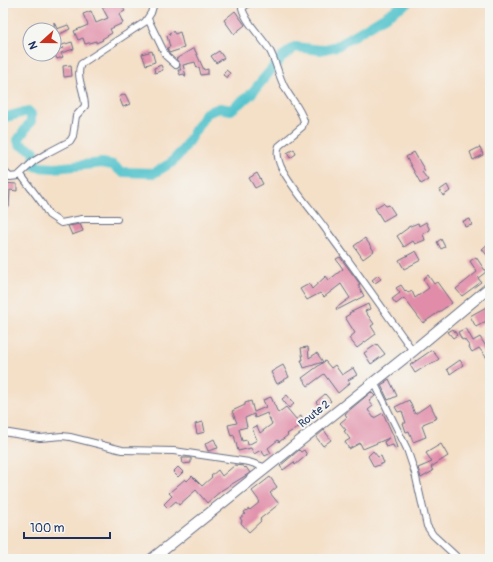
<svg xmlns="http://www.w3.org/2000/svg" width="493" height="562" font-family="Pangolin,sans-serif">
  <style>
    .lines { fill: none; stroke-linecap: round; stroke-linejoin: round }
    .river { stroke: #57c4cd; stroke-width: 10 }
    .building { fill: #e18da9; fill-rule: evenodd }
    .minor-casing { stroke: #676d83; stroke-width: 8 }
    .trunk-casing { stroke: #676d83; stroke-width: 12 }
    .minor { stroke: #fff; stroke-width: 6 }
    .trunk { stroke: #fff; stroke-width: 10 }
    .labels { text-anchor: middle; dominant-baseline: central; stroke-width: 4; stroke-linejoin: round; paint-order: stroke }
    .street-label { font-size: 11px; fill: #1b2f5e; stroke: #f6f6f2 }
  </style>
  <rect width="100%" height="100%" fill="#f6f6f2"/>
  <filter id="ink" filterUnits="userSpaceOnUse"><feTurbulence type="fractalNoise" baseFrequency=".025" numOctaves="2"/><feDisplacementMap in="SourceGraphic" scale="8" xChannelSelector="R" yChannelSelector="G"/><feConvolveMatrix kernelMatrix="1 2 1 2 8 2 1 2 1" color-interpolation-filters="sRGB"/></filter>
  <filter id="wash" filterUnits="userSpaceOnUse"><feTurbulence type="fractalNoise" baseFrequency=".012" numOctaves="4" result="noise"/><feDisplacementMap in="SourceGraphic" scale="16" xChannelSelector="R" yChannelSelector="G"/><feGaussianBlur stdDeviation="0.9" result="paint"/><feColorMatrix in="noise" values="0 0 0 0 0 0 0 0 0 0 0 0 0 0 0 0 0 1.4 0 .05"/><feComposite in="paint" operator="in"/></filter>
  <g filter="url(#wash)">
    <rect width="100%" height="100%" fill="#f4dfc7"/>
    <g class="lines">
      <path class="river" d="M3 118 28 111 31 114V121L18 140 19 144 34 151 35 162 34 165 38 167 55 168 102 163 113 165 122 172 154 173 171 163 182 151 206 113 220 108 231 110 250 95 282 57 295 47 321 50 337 46 407 3"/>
    </g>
    <g id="blocks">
      <path class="building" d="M112 3H120L125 11 119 14 123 23 110 29 112 33 102 39 103 40 96 43V41L85 44 83 38 78 40 74 31 88 25 83 14 91 11 96 23 108 18 102 7Z
        M235 11 245 25 234 34 224 20Z
        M54 22 57 29 68 25 70 29 54 37Z
        M173 31 175 34 180 32 184 48 169 53 167 48 170 47 167 36 170 35 169 33Z
        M72 42 74 49 61 53 63 57 57 59 55 55H54V51L63 48 62 45Z
        M194 48 204 70 208 69V74L201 75 199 67 197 68 195 62 183 65 186 76H185L184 74 180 75 178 70H181L180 68V64L176 59Z
        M152 51 155 62 146 65 142 54Z
        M219 51 224 58 216 63 211 56Z
        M71 65 72 76 64 77 63 66Z
        M161 65 163 70 155 73 154 68Z
        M226 70 230 73 227 78 223 75Z
        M125 94 130 104 123 107 119 97Z
        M480 147 483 155 473 160 470 152Z
        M294 149 296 154 290 158 287 153Z
        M414 152 425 171 422 172 428 180 421 184 406 157Z
        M257 173 263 184 255 188 249 178Z
        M3 183 17 184V191L10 190 9 207H4Z
        M447 185 450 191 443 196 440 190Z
        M383 203 386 206 389 205 395 214 383 221 375 208Z
        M470 219 472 225 465 227 463 221Z
        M426 222 430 230 423 234 425 240 415 244 413 241 404 247 397 236 408 228V227L418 223 419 226Z
        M80 224 83 231 72 235 68 226Z
        M365 238 374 251 363 259 354 246Z
        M441 239 445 247 441 249 437 242Z
        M490 242V259L482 249Z
        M416 251 421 260 404 269 399 260Z
        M340 257 360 284 358 285 364 296 337 310 336 308 350 298 341 284 324 297 320 293 307 300 300 289 309 284 312 289 326 276 329 280 343 269 336 259Z
        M476 257 486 272 478 278 481 282 462 296 456 289 477 272 470 261Z
        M378 275 381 279 375 283 372 280Z
        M428 275 434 284 437 282 452 303 423 323 404 298 396 304 392 299 400 293 396 288 401 285 405 291 406 290 408 293 412 291 415 298 429 288 423 279Z
        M368 304 370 309 365 311 374 324 371 326 376 334 357 348 349 338 355 333 345 317 350 314 349 313Z
        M490 305V319L476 327 470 316Z
        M466 328 473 341 480 337 490 353V362L479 348 472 352 469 347H470L464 339 462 340 458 332Z
        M453 329 457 335 453 338 448 332Z
        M377 344 385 354 371 364 364 353Z
        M308 347 309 358 317 353 323 362 304 368 301 360H303L301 348Z
        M432 350 439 359 430 365 429 364 415 373 410 365Z
        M460 360 463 365 450 374 447 369Z
        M325 361 331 368 335 365 342 375 353 368 357 375 348 380 350 383 338 393 324 374 308 386 302 378Z
        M283 365 289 377 277 384 271 372Z
        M389 379 397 396 388 400 381 385 386 382H385Z
        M371 392 375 396 369 401 373 406 368 410 374 418 383 413 393 435 397 448 395 449 393 445 386 447 384 442 389 438 363 449 360 443 349 449 345 442 350 439 344 431 346 430 340 423 347 417 345 414Z
        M325 394 331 401 322 409 316 402Z
        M287 395 294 404 289 408 282 399Z
        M271 397 278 413 286 407 296 419 301 416 305 423 287 434 288 435 279 442 278 440 268 448 271 453 265 456 261 450 254 454 251 448 238 451 234 435 231 436 228 425 237 423 232 411 245 405V403L251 401 254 412 266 407 263 400ZM267 413 272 424 260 433 257 426 252 428 257 440 248 445 247 440 242 441 239 429 247 427 245 418 254 414 255 418Z
        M409 400 415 414 430 404 437 418 423 424V425L422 426 426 437 413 442 409 431 406 432 403 423H406L402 411 398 412 395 407Z
        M203 422 205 432 197 434 195 424Z
        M324 430 331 440 323 446 316 437Z
        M214 439 218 448 208 451 205 444Z
        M441 444 448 456 431 467 433 471 421 478 418 468 432 462 426 453Z
        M299 450 301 452 304 450 307 455 295 465 294 462 283 470 280 466Z
        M373 451 378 457 381 456 384 463 374 467 368 456Z
        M182 458H191V463L183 464Z
        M235 465 243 466 245 468 246 467 250 473 222 490 207 503 196 490 179 505 176 501 168 508 164 504 172 496 169 493 185 479 187 481 192 476 202 486 212 477 211 476 218 470 222 476Z
        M178 467 183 472 178 477 173 472Z
        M270 477 277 487 270 493 279 504 260 519 261 521 249 532 241 523 242 521 240 518 245 514 244 512 249 509 250 510 260 502 252 491Z"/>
    </g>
  </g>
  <g filter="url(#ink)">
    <use href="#blocks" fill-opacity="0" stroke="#676d83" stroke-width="1"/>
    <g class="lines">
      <defs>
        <path id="minor" d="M249 3 242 8C246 23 261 36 269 49 276 61 278 74 284 86 290 98 300 108 304 121L302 127 279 146C276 153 278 160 281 167 292 189 315 213 329 234 358 273 385 312 413 351
          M148 19 166 56 176 65
          M3 170 10 177 18 176 34 161 49 152 70 141 73 136 76 116 85 106C85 92 75 76 81 64L145 22 151 13 154 3
          M21 175 42 203 49 215 61 223 82 219H117
          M374 382 407 449 415 473 427 526 433 535 459 559
          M3 432 40 438 62 436 70 437 122 450 174 451 249 462 267 468"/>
        <path id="trunk" d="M152 559 413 351 490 287"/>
      </defs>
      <use href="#minor" class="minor-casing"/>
      <use href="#trunk" class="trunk-casing"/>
      <use href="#minor" class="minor"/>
      <use href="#trunk" class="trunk"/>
    </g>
  </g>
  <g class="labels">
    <g class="street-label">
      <text transform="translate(314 414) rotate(-39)">Route 2</text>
    </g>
  </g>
  <rect width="493" height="562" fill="none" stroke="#f6f6f2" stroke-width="16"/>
  <g transform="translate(42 42) rotate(249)"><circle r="19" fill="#f6f6f2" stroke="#9ea6b7"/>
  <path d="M0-3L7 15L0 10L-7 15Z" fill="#c8321e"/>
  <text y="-6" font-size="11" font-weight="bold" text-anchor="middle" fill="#1b2f5e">N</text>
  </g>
  <path d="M24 532v6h86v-6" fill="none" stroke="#1b2f5e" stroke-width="2"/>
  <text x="30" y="532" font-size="12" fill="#1b2f5e" stroke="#f6f6f2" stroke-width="3" paint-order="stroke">100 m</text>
</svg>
